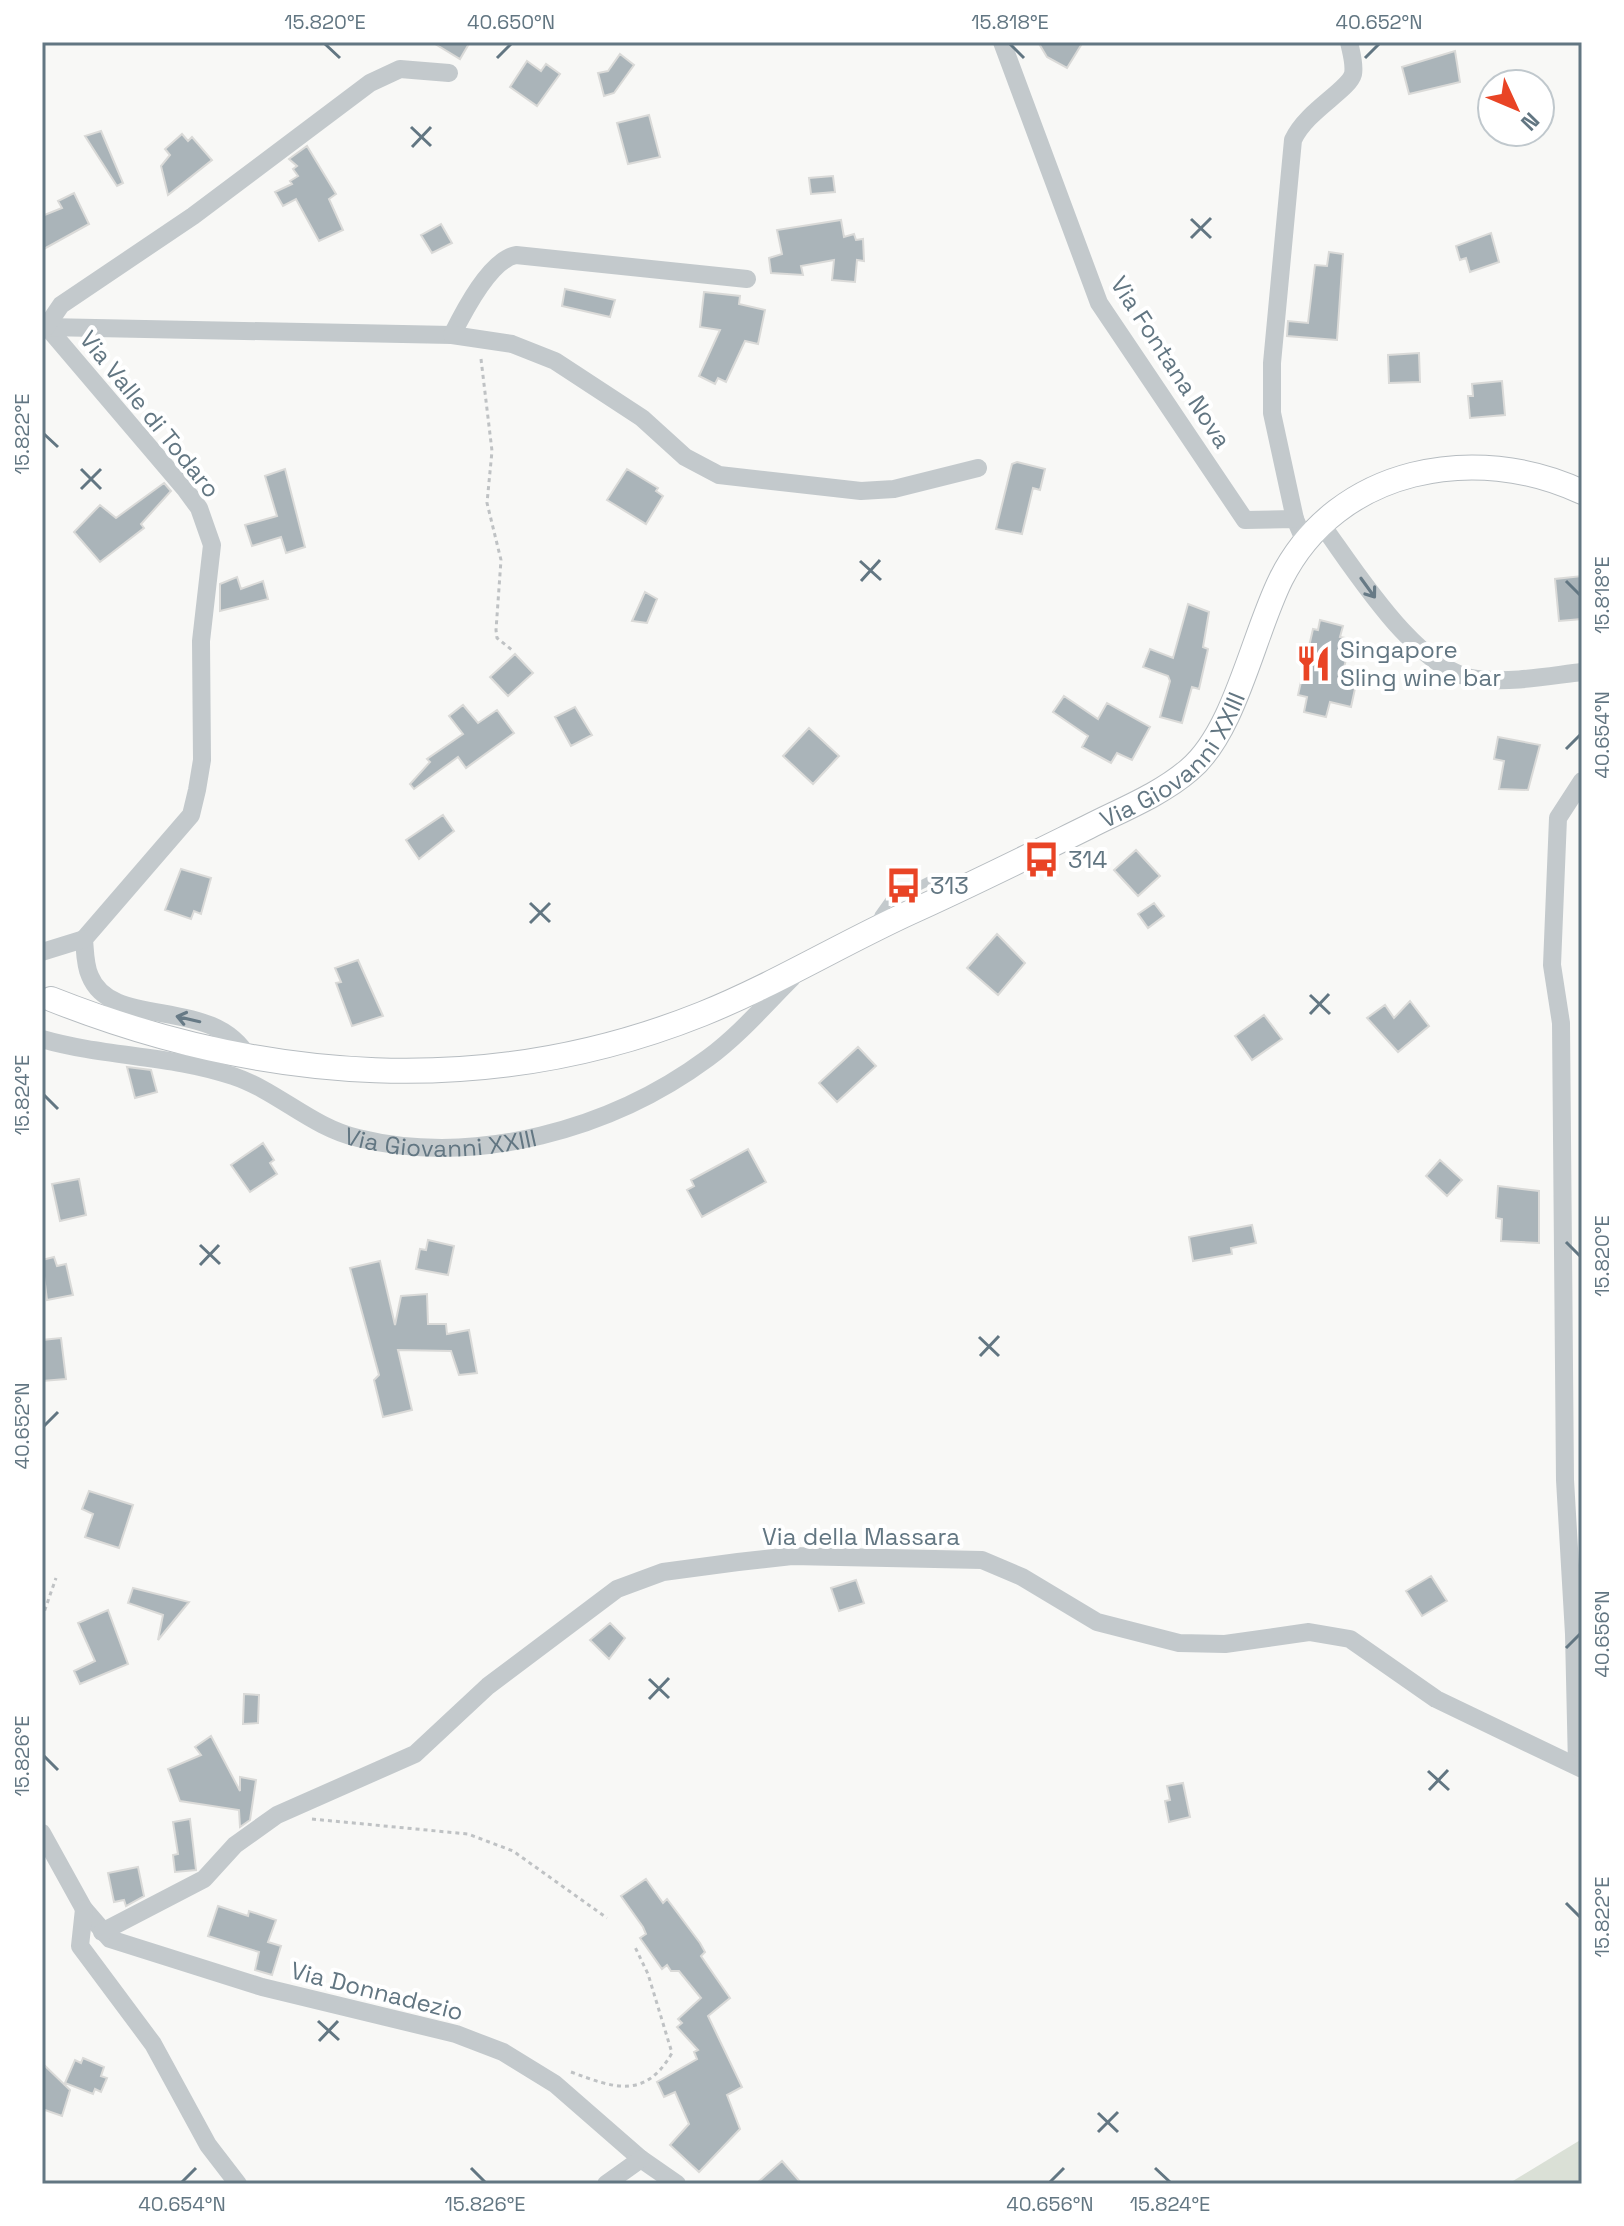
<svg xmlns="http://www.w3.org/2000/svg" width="1624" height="2226" font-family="'Space Grotesk',sans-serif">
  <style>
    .green { fill: #dae0d6 }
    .building { fill: #aab4b9; stroke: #dadad8; stroke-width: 2 }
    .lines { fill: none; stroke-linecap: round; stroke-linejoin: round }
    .secondary-casing { stroke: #b6bcc0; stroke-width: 26 }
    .path { stroke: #bfc2c4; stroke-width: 3; stroke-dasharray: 4 4; stroke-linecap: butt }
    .lane { stroke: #c3c9cc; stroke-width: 9 }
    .street { stroke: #c3c9cc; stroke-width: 18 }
    .secondary { stroke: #fff; stroke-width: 24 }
    .oneway { stroke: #677a86 }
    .ticks { fill: none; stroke: #627682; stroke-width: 3 }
    .labels { text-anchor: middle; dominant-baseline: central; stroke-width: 8; stroke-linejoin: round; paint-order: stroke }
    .street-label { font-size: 24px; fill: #627682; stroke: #fff }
    .poi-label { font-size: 24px; fill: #627682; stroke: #fff; text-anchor: start }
    .neatline { fill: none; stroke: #627682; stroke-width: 3 }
    .ticks-label { font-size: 20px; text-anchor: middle; fill: #627682 }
  </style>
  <rect width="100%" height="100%" fill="#f8f8f6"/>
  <path class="green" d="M1582 2139V2184H1508Z"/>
  <path class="building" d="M432 42H470L460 59Z
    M1038 42H1083L1067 68 1047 57Z
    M1455 51 1460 82 1409 94 1402 67Z
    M620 54 634 65 614 93 604 96 598 73 608 71Z
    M527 61 541 71 546 64 560 74 537 106 510 87Z
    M649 115 660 157 628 164 617 123Z
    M101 131 123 183 117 186 85 136Z
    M182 134 188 141 192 137 212 160 168 195 161 166 170 155 165 149Z
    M307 146 336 194 329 199 343 230 319 241 296 199 283 206 275 192 292 184 290 181 298 176 293 169 297 166 289 159Z
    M833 176 835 192 811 194 809 178Z
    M74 193 89 224 42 250V216L62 208 58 201Z
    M841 220 844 237 854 234 856 240 863 239 864 261 857 260 855 282 832 280 834 260 801 266 803 275 771 273 769 258 782 254 777 230Z
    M441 224 452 243 432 253 421 235Z
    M1491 233 1499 262 1470 272 1466 258 1460 260 1456 246Z
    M1329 252 1343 254 1337 340 1287 336 1288 321 1308 323 1315 265 1327 266Z
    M565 289 615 300 610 317 562 306Z
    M704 292 740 296 739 304 765 310 758 344 745 341 726 382 718 378 715 384 699 376 720 330 700 327Z
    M1419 353 1420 382 1389 383 1388 355Z
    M1502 381 1505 415 1470 418 1468 396H1473L1472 384Z
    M1017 462 1045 469 1040 490 1033 488 1022 534 996 529 1012 464Z
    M285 469 305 547 286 553 281 537 252 546 245 525 277 516 265 476Z
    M627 469 658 488 656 491 663 496 646 524 607 500Z
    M164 483 171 491 141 524 144 528 100 562 74 532 100 505 116 518Z
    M1582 576V619L1559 621 1555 579Z
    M237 577 241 589 263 581 268 599 220 611V584Z
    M645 592 657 599 647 623 632 621Z
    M1188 604 1209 612 1203 647 1208 649 1199 689 1192 687 1182 723 1160 717 1170 681 1168 676 1143 667 1150 649 1173 658Z
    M1320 620 1343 626 1340 637 1351 639 1341 680 1356 684 1351 707 1330 702 1326 717 1304 712 1307 697 1298 695 1313 629 1318 630Z
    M515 654 533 673 508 696 490 677Z
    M1064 696 1098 719 1107 703 1150 727 1132 760 1117 753 1111 763 1082 747 1088 736 1053 712Z
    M463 705 478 723 497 710 514 733 466 768 458 757 414 789 410 784 430 762 427 759 463 734 449 716Z
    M575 707 592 735 571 746 555 717Z
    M809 728 839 756 813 784 783 756Z
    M1498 737 1540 745 1528 790 1499 789 1504 761 1494 759Z
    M443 815 454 831 419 859 406 840Z
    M1136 850 1160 876 1138 896 1114 870Z
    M181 869 211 878 201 914 194 911 191 919 165 910Z
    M1154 903 1164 916 1148 928 1138 914Z
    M997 934 1025 963 998 995 967 968Z
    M358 960 383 1016 352 1026 336 983 341 982 335 968Z
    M1410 1001 1429 1026 1398 1052 1367 1018 1385 1005 1394 1018Z
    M1264 1015 1282 1039 1252 1060 1235 1036Z
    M858 1047 876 1066 837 1102 819 1083Z
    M127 1067 151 1070 157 1092 135 1098Z
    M263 1143 274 1160 270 1163 277 1174 250 1192 231 1165Z
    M748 1149 766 1182 702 1217 687 1190 694 1186 691 1180Z
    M1440 1160 1462 1180 1447 1196 1426 1176Z
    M79 1179 86 1215 60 1221 52 1184Z
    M1498 1186 1539 1191V1243L1501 1241 1502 1219 1496 1218Z
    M1252 1225 1256 1243 1231 1248 1232 1254 1193 1261 1189 1237Z
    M428 1240 454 1246 448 1275 416 1269 420 1249 426 1250Z
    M54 1257 57 1266 66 1264 73 1295 47 1300 42 1260Z
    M380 1261 395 1325 401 1296 427 1294 428 1324H446L447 1334 469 1330 477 1373 459 1375 451 1351 398 1350 412 1410 383 1417 374 1380 379 1375 350 1268Z
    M61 1338 66 1379 42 1381V1340Z
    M89 1491 133 1505 119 1548 85 1537 93 1514 82 1509Z
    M1431 1576 1447 1601 1422 1616 1406 1591Z
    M856 1580 864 1603 839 1611 831 1588Z
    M133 1588 189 1602 158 1640 163 1615 128 1603Z
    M108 1610 128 1664 80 1684 74 1671 95 1661 78 1623Z
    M610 1623 625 1638 609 1659 590 1640Z
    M244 1694 259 1695 258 1723 243 1724Z
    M211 1736 240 1791V1777L256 1780 250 1820 240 1827 239 1810 180 1801 168 1769 201 1755 195 1747Z
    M1183 1783 1190 1817 1169 1822 1165 1801 1170 1800 1167 1786Z
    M190 1819 196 1870 175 1872 173 1855 178 1854 173 1822Z
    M138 1867 144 1896 126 1906 124 1900 114 1902 108 1873Z
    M646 1879 663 1903 667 1899 700 1943 705 1952 701 1956 730 1998 708 2016 742 2087 727 2095 740 2129 699 2172 670 2145 689 2124 675 2092 664 2097 657 2082 697 2059 694 2052 698 2050 677 2027 682 2023 678 2019 701 1998 679 1971H671L667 1965 662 1969 640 1938 646 1934 643 1927 621 1896Z
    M218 1906 248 1916 249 1911 276 1920 268 1942 281 1946 272 1975 255 1970 259 1952 208 1936Z
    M83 2058 104 2067 101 2076 107 2078 101 2092 95 2089 93 2094 65 2083 75 2060 81 2063Z
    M42 2063 70 2090 62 2116 42 2109Z
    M782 2161 802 2184H756Z"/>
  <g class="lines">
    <defs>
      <g id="secondary">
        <path id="s2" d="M51 999C263 1083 487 1100 702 1014 774 985 841 944 911 912 971 885 1029 856 1088 827 1121 810 1160 795 1189 770 1235 732 1253 635 1281 579 1337 467 1476 442 1582 492"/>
      </g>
    </defs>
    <use href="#secondary" class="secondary-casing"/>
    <path class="path" d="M481 359 492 451 487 503 501 560 496 630 497 638 512 650
      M42 1618 56 1578
      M312 1819 468 1834 513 1851 607 1918
      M571 2072C614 2088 645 2100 672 2053L648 1974 635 1947"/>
    <path class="lane" d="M883 924 879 915 889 901 933 879 939 880 947 893"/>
    <g class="street">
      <path d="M1002 42 1099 303 1245 520 1295 519 1305 542"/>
      <path d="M42 321 185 489 199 508 212 545 201 641 202 760 197 790 191 815 84 939C85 950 85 966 90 976 112 1031 215 994 249 1059"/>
      <path d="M46 327 452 335C464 311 490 260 516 255L747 279"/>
      <path d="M46 327 61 305 193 216 370 83 400 69 449 73"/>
      <path d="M452 335 512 344 555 361 642 418 685 457 719 475 861 491 894 489 978 468"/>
      <path d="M1295 519 1272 413V363L1293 140C1306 111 1349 90 1353 74 1355 64 1351 52 1349 42"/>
      <path d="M1322 525C1355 570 1418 673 1477 679 1512 683 1548 676 1582 672"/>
      <path d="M42 952 84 939"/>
      <path id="s1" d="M42 1039C104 1057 171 1055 233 1076 278 1091 311 1127 358 1138 476 1167 612 1129 708 1058 739 1035 765 1005 792 978"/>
      <path d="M1577 1766 1574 1634 1565 1480 1561 1023 1552 965 1558 818 1582 781"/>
      <path d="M42 1833 84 1909 110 1939 262 1987 456 2034 503 2052 555 2084 641 2159 677 2184"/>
      <path d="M84 1909 80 1946 153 2044 208 2145 238 2184"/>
      <path d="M102 1932 204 1879 235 1845 277 1815 415 1754 488 1686 617 1589 663 1572 738 1562 792 1556 982 1560 1022 1577 1097 1622 1179 1643 1225 1644 1309 1632 1350 1639 1436 1699 1582 1769"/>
      <path d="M606 2184 641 2159"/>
    </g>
    <use href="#secondary" class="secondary"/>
  </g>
  <defs><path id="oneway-shaft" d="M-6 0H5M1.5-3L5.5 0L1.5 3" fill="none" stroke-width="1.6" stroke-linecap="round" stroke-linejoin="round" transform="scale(2)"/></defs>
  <g class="oneway">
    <use href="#oneway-shaft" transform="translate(1368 588) rotate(54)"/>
    <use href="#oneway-shaft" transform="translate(188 1019) rotate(-167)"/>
  </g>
  <path class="ticks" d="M325 44 340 58M1010 44 1024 58M497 58 511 44M1365 58 1379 44M411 127 431 146M412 147 431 127M1191 219 1211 238M1191 238 1211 218M44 434 58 447M81 469 101 489M81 489 101 469M860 561 881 580M861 581 880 560M1566 581 1580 595M1566 749 1580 735M530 903 550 922M530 923 550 903M1310 995 1330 1014M1310 1014 1329 994M44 1095 58 1109M1566 1242 1580 1256M200 1245 220 1264M200 1265 219 1245M979 1337 999 1356M980 1356 999 1336M44 1426 58 1412M1566 1648 1580 1634M649 1679 669 1698M649 1699 669 1678M44 1756 58 1770M1428 1771 1449 1790M1429 1790 1448 1770M1566 1903 1580 1917M318 2021 339 2040M319 2041 338 2021M1098 2113 1118 2132M1098 2132 1118 2112M471 2168 485 2182M1155 2168 1170 2182M182 2182 196 2168M1050 2182 1064 2168"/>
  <defs>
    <symbol id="restaurant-bare" viewBox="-9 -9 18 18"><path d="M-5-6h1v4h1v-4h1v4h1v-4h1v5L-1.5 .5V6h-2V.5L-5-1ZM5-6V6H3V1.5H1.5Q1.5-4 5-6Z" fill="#e94425" stroke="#fff" stroke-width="2.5" paint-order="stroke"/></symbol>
    <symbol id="bus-bare" viewBox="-9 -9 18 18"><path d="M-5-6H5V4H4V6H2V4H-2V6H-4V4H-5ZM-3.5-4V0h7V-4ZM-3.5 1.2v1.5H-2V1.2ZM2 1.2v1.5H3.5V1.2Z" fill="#e94425" stroke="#fff" stroke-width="2.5" paint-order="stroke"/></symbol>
  </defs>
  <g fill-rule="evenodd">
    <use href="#restaurant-bare" x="1288" y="638" width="51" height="51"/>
    <use href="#bus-bare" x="1016" y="834" width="51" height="51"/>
    <use href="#bus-bare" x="878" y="860" width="51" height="51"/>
  </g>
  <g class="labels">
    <g class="street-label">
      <text transform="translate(1171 362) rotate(57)">Via Fontana Nova</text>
      <text transform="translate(150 414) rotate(51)">Via Valle di Todaro</text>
      <text stroke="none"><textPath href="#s2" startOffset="1208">Via Giovanni XXIII</textPath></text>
      <text stroke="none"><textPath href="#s1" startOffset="418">Via Giovanni XXIII</textPath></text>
      <text x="861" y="1536">Via della Massara</text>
      <text transform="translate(377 1991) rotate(14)">Via Donnadezio</text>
    </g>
    <g class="poi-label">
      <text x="1340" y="649">Singapore<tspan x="1340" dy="28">Sling wine bar</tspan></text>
      <text x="1068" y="859">314</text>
      <text x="930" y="885">313</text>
    </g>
  </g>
  <rect width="1624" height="2226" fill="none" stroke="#ffffff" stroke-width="88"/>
  <g transform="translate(1516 108) rotate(134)"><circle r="38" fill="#ffffff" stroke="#c0c8cd" stroke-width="2"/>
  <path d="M0-6L14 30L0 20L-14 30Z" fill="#e94425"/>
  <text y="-12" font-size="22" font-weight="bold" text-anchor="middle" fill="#627682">N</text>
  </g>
  <rect x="44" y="44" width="1536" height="2138" class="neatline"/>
  <g class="ticks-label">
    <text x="325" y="29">15.820°E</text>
    <text x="511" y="29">40.650°N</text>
    <text x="1010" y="29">15.818°E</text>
    <text x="1379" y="29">40.652°N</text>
    <text transform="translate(22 434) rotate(-90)" y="7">15.822°E</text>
    <text transform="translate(1602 595) rotate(-90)" y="7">15.818°E</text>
    <text transform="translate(1602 735) rotate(-90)" y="7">40.654°N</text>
    <text transform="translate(22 1095) rotate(-90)" y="7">15.824°E</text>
    <text transform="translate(1602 1256) rotate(-90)" y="7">15.820°E</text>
    <text transform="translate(22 1426) rotate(-90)" y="7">40.652°N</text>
    <text transform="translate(1602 1634) rotate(-90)" y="7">40.656°N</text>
    <text transform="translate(22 1756) rotate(-90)" y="7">15.826°E</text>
    <text transform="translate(1602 1917) rotate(-90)" y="7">15.822°E</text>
    <text x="182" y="2211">40.654°N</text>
    <text x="485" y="2211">15.826°E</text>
    <text x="1050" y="2211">40.656°N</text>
    <text x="1170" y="2211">15.824°E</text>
  </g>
</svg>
